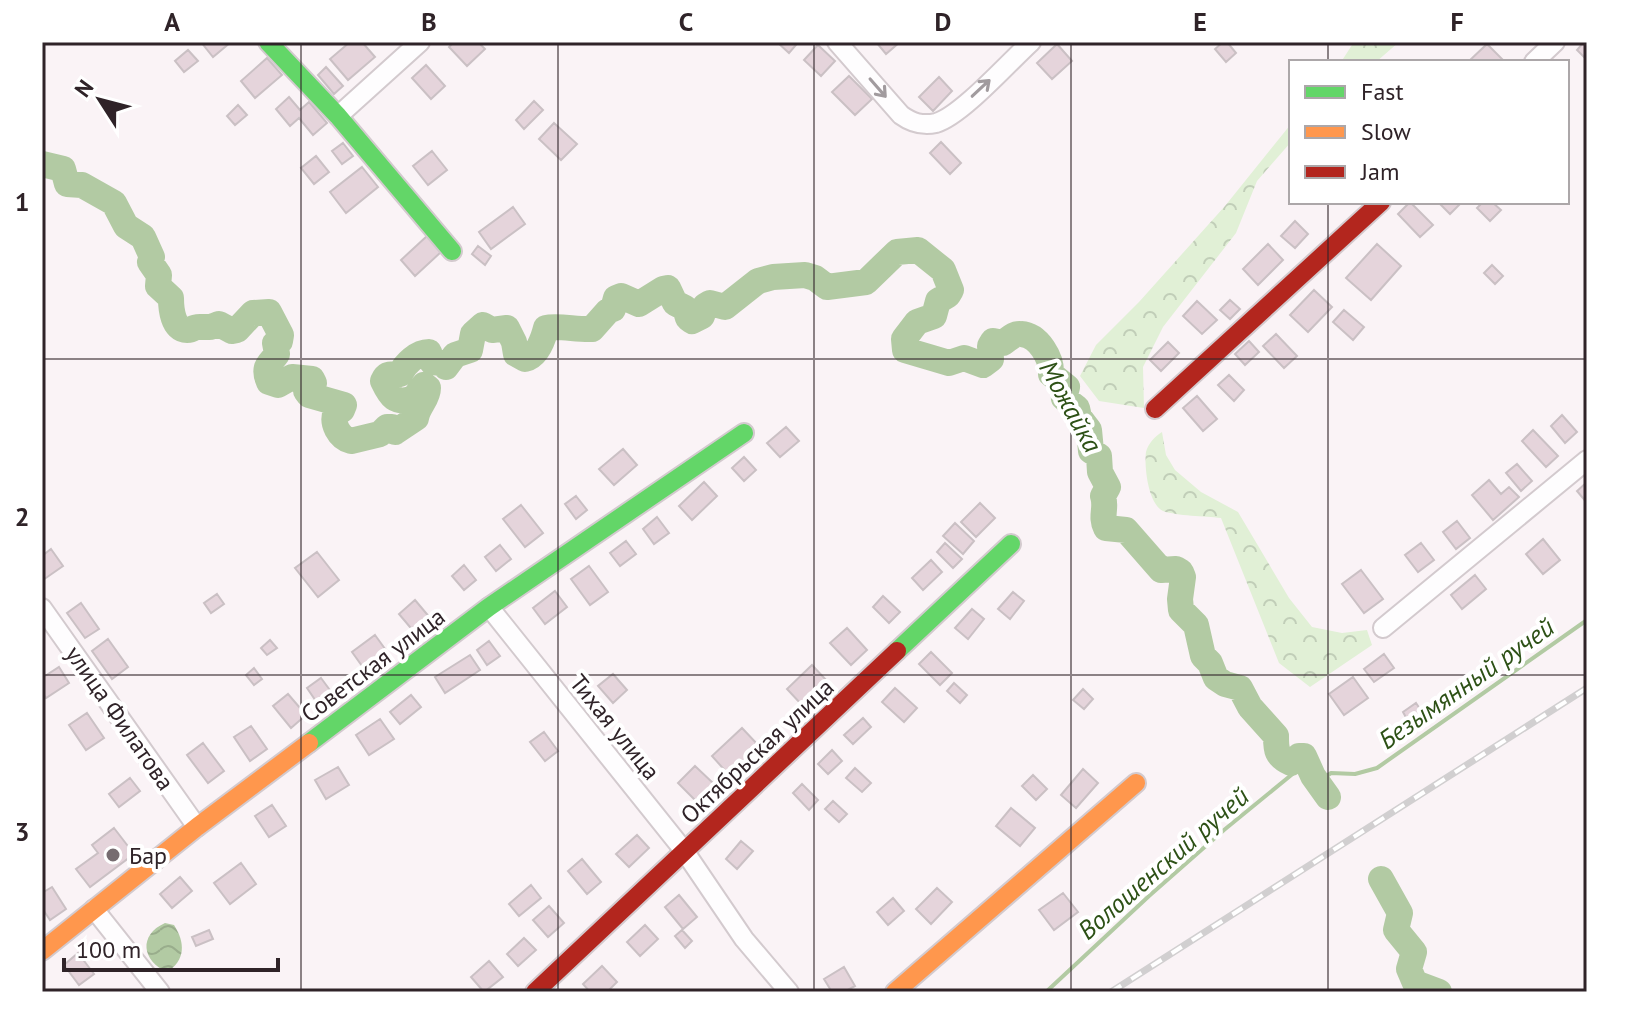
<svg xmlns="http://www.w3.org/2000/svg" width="1629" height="1034" font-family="'PT Sans',sans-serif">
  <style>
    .forest { fill: url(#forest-crowns) }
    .water { fill: url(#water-waves) }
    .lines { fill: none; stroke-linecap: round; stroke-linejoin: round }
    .stream { stroke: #b2caa3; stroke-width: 4 }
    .river { stroke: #b2caa3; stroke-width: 26 }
    .building { fill: #e5d4db; stroke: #cac0c4; stroke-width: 2 }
    .street-casing { stroke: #d3cace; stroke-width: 22 }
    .fast-casing { stroke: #d3cace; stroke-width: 22 }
    .slow-casing { stroke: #d3cace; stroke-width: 22 }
    .jam-casing { stroke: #d3cace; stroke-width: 22 }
    .street { stroke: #fefdfe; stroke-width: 18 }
    .fast { stroke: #63d668; stroke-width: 18 }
    .slow { stroke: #ff974d; stroke-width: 18 }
    .jam { stroke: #b3261e; stroke-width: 18 }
    .rail-casing { stroke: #d1cfd0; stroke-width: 7 }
    .rail { stroke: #fff; stroke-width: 4; stroke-dasharray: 12; stroke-linecap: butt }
    .oneway { stroke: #a19b9e }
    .grid { fill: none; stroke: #2f2328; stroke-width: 2; stroke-opacity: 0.55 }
    .poi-dot { fill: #766c70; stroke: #fff; stroke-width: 3 }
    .labels { text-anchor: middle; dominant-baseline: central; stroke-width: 8; stroke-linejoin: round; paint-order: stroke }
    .street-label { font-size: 24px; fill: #2f2328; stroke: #fff }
    .poi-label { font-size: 24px; fill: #2f2328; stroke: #fff; text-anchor: start }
    .water-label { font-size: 26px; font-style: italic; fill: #2d5116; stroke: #fff }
    .neatline { fill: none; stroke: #2f2328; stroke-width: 3 }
    .grid-label { font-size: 26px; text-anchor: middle; font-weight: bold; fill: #2f2328 }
  </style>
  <defs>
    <pattern id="forest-crowns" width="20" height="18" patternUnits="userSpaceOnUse" patternTransform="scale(2)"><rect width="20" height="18" fill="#e1f0d6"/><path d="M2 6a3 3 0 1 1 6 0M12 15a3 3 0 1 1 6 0" fill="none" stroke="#c1ceb8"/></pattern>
    <pattern id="water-waves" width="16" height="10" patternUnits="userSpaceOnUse" patternTransform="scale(2)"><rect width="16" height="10" fill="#b2caa3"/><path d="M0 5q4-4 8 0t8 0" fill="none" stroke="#99ad8c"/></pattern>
  </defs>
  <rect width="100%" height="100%" fill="#faf3f6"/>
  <path class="forest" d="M1358 42H1399L1376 62H1341L1352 45Z
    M1291 124V142L1257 181 1236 233 1163 327 1143 367 1144 408 1099 401 1080 376 1096 345 1139 302 1225 206Z
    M1162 432 1166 455 1175 470 1201 492 1238 512 1289 598 1312 627 1342 633 1367 630 1372 645 1310 687 1279 663 1221 518C1205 516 1177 516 1163 511 1148 504 1144 466 1146 452 1148 444 1155 436 1162 432Z"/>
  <path class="water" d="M165 923 174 925C185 942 186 960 167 972 142 961 138 935 165 923Z"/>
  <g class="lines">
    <path class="stream" d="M1318 782 1331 773 1355 774 1377 768 1587 620
      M1046 992 1149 896 1224 830 1306 763"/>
    <path class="river" d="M42 164 63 169 67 184 82 185 114 203 126 226 143 237 152 257 150 262 159 275 158 286 171 298C171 309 173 330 187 330 195 330 191 327 200 327 208 327 210 328 219 324L232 331 237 330 253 313 269 312 281 335 280 341 275 343 277 354C270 364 262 366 269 382L278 385 292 377 312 379 314 383 306 391 309 395 344 405 342 410 336 412C331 423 339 438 351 441L380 434 387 427H392L395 432 416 418C418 406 428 399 428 388L424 385 414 398C395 405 390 396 383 381 387 372 391 375 400 374 405 364 417 352 429 352L432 362 442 363 446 367 455 355 470 350 473 334 483 325 492 330 507 328 514 342 516 354 525 359C537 356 543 340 546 328 557 325 578 330 592 329L608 311 613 309 616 298 621 296 639 304 663 289 668 288 675 303 685 308 688 318 692 321 702 316 705 306 710 303 725 307 758 281 773 277 805 275 815 278 827 287 866 282 897 252 918 250 943 270 951 290 948 295 938 301 934 316 917 322 904 339 905 350 949 363 964 358 983 365 991 359 990 346 993 341 1003 343C1009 339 1014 333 1021 334 1039 335 1052 359 1051 374L1067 387 1064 398 1077 408 1079 417 1089 430 1091 451 1099 456 1100 472 1108 487 1103 496C1107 508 1100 516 1106 528L1126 530 1161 570 1176 569 1181 572 1183 577 1180 599 1181 610 1196 625 1203 656 1210 663 1216 678 1225 684 1240 688 1250 707 1276 736C1276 750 1276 756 1291 763L1299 756H1304L1313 776 1328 797
      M1381 879 1400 913 1396 930 1414 952 1409 969 1415 983 1439 992"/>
  </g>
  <path class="building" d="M201 42H231L213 57Z
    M350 42H362L375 57 348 80 330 59Z
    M454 42H478L485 49 467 66 449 47Z
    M777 42H792L796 45 789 53Z
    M876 42H900L886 54Z
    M1223 42H1227L1236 53 1226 62 1215 49Z
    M1584 42H1587V60L1577 50Z
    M1057 44 1072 61 1052 79 1037 63Z
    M1487 44 1503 60 1501 62H1468Z
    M818 45 835 61 821 76 804 60Z
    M188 50 198 61 184 72 175 61Z
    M267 58 282 75 255 98 241 81Z
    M426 65 445 86 431 99 412 78Z
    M326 67 343 86 334 94 318 75Z
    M849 76 872 99 855 115 832 92Z
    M939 77 952 91 933 111 919 97Z
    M289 97 300 110 309 102 327 123 313 135 299 118 290 126 276 109Z
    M534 101 543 110 524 129 516 120Z
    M238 105 247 115 235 125 227 116Z
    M554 123 577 144 561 160 539 139Z
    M941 142 961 163 950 174 930 153Z
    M343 143 353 156 342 164 332 151Z
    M432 151 447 170 428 185 413 166Z
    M316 156 329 172 314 184 301 168Z
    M362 167 378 187 346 213 330 192Z
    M1410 202 1433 225 1420 237 1398 214Z
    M1438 202H1462L1450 214Z
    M1483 202H1492L1501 210 1490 221 1477 208Z
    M513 207 525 224 491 249 479 232Z
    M1295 221 1308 234 1295 248 1281 236Z
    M427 236 441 252 415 276 401 260Z
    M1268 244 1283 260 1258 285 1243 269Z
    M1377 244 1401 266 1371 300 1346 278Z
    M478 246 491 256 485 265 472 254Z
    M1492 265 1503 276 1495 284 1484 273Z
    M1314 290 1332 307 1308 332 1290 315Z
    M1230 300 1240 309 1230 319 1220 310Z
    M1197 301 1217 320 1202 334 1183 316Z
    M1344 310 1364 327 1353 340 1333 322Z
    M1276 334 1297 356 1284 368 1263 346Z
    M1249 341 1259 352 1245 365 1235 354Z
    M1168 342 1179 353 1161 371 1150 360Z
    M1229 375 1244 390 1234 401 1218 385Z
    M1197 396 1217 419 1203 431 1183 408Z
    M1562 415 1577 432 1565 443 1551 426Z
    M786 427 799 441 780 457 767 443Z
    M1533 430 1558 456 1546 467 1522 441Z
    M623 449 637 465 614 485 599 469Z
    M744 457 756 470 744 481 732 468Z
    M1517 464 1532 481 1521 491 1506 473Z
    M1489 480 1501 494 1509 487 1519 497 1493 520 1472 495Z
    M704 482 717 496 692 520 679 506Z
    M1587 482V503L1577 491Z
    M576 496 587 510 576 519 565 504Z
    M980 503 995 518 976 537 961 522Z
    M521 505 543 533 525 547 503 519Z
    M657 517 669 533 654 544 643 529Z
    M1457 521 1470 538 1456 549 1443 532Z
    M955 523 974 541 963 554 943 536Z
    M1543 539 1560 560 1543 574 1526 554Z
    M626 541 636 554 620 566 610 553Z
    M945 543 962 559 953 568 937 552Z
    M1421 543 1434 560 1418 572 1405 555Z
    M500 545 511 559 496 571 485 557Z
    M51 549 63 566 43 580 42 556Z
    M317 552 339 580 318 597 295 568Z
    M931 560 942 572 923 590 912 578Z
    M464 565 476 580 464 590 452 576Z
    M589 566 608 592 590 605 571 579Z
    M1361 570 1383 599 1364 613 1342 584Z
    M1475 575 1486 589 1462 609 1451 595Z
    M555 591 567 607 545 624 533 608Z
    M1013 592 1024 601 1010 619 998 609Z
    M217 594 224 604 211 613 204 603Z
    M883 596 900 612 889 623 873 607Z
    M415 600 431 619 415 633 399 614Z
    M81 603 99 629 85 638 67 613Z
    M972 609 984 619 968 639 955 628Z
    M847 628 867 650 851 665 830 643Z
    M375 635 388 653 365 670 352 652Z
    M108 639 128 667 112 679 92 651Z
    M270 640 277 648 267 655 261 648Z
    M489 641 500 656 487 665 477 650Z
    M931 652 952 673 940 685 919 664Z
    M1384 654 1394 668 1374 682 1364 669Z
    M470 655 480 670 445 693 435 677Z
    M812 665 827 681 802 705 787 689Z
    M59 667 69 683 46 698 42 692V678Z
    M254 668 262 679 254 685 246 675Z
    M613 674 627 690 613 703 598 686Z
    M1353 677 1368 698 1344 715 1329 694Z
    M321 678 335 697 320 707 307 688Z
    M954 683 967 695 960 703 947 691Z
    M895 688 917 708 904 722 882 702Z
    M1083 689 1093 699 1084 709 1073 700Z
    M288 694 306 715 291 728 273 706Z
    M411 695 421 707 400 724 390 712Z
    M1416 703 1422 712 1408 721 1403 712Z
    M87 713 104 738 86 750 69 725Z
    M863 718 871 727 853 744 844 735Z
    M380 719 394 739 369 755 356 735Z
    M251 726 267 749 250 761 234 737Z
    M742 728 759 746 729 775 712 756Z
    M544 732 558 751 545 761 530 742Z
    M203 743 224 771 208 783 187 755Z
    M832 750 842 761 828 774 818 764Z
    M695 766 714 784 696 801 678 783Z
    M338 767 349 785 326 799 315 780Z
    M855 768 871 783 862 792 846 778Z
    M1083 769 1098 783 1076 808 1061 795Z
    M1033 775 1047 789 1036 800 1022 786Z
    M130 778 140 791 119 807 109 794Z
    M802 784 818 800 809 810 793 793Z
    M833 801 847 814 839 822 825 809Z
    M272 805 286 826 269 837 255 816Z
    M1011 808 1035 828 1020 846 996 826Z
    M114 828 134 854 90 887 76 869 98 853 92 845Z
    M637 835 649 848 629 867 616 854Z
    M741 841 753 851 737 869 726 859Z
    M582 859 601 882 587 894 568 871Z
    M241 863 256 884 230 904 214 883Z
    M180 877 192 891 172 908 160 894Z
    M531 885 541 898 519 916 509 904Z
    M52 887 66 909 50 920 42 908V893Z
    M937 888 952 902 931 924 916 909Z
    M1063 893 1078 912 1054 930 1039 910Z
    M679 895 697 917 683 929 665 907Z
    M893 898 904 911 888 925 877 912Z
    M549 906 564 923 548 937 533 920Z
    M645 925 658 939 640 956 627 942Z
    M209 930 213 939 196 946 192 937Z
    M682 930 692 941 685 948 675 936Z
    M524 938 536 950 518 966 507 954Z
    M78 953 94 974 79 985 64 965Z
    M489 961 503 977 484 992 471 977Z
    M602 966 617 982 607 992H590L583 984Z
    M844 967 855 986 844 992H832L824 979Z"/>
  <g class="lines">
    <defs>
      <path id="street" d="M837 42 901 115C912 123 922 126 936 123 961 116 1010 61 1031 42
        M1534 62 1555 42
        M338 116 420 42
        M489 607 685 852 744 939 789 992
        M42 608 197 827
        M1383 628 1587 460
        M94 909 160 992"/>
      <path id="fast" d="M268 42 338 116 452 251
        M897 651 1011 544
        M309 743 489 607 744 433"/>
      <path id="slow" d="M42 951 197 827 309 743
        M895 992 1136 783"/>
      <path id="jam" d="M1155 409 1381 202
        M535 992 897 651"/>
    </defs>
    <use href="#street" class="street-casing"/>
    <use href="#fast" class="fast-casing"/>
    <use href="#slow" class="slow-casing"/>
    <use href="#jam" class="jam-casing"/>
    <use href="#street" class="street"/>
    <use href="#fast" class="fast"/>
    <use href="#slow" class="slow"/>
    <use href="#jam" class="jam"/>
    <defs>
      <path id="rail" d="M1111 992 1587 688"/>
    </defs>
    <use href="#rail" class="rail-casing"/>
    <use href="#rail" class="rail"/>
  </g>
  <defs><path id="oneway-shaft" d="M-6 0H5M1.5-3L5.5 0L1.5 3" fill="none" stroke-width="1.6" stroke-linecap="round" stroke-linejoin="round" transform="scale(2)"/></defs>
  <g class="oneway">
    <use href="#oneway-shaft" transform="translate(878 88) rotate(49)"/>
    <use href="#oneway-shaft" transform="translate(981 88) rotate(-43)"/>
  </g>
  <path class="grid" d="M301 42V992M558 42V992M814 42V992M1071 42V992M1328 42V62M1328 202V992M42 359H1587M42 675H1587"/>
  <circle class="poi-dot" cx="113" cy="855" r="8"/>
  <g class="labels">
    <g class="street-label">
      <text transform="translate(373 665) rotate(-37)">Советская улица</text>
      <text transform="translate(120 718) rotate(55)">улица Филатова</text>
      <text transform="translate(615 727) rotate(51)">Тихая улица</text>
      <text transform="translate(757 751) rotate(-43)">Октябрьская улица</text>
    </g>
    <g class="poi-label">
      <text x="129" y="855">Бар</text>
    </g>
    <g class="water-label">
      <text transform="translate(1071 406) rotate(61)">Можайка</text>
      <text transform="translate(1466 683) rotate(-35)">Безымянный ручей</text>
      <text transform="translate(1163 863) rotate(-41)">Волошенский ручей</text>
    </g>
  </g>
  <rect width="1629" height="1034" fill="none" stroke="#ffffff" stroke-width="88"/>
  <rect x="1289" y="60" width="280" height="144" fill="#ffffff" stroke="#aca7a9" stroke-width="2"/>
  <rect x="1305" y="86" width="40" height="12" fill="#63d668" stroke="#aca7a9" stroke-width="2"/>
  <text x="1361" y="100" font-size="24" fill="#2f2328">Fast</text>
  <rect x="1305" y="126" width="40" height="12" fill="#ff974d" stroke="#aca7a9" stroke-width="2"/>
  <text x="1361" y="140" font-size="24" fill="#2f2328">Slow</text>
  <rect x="1305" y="166" width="40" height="12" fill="#b3261e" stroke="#aca7a9" stroke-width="2"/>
  <text x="1361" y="180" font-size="24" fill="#2f2328">Jam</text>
  <g transform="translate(100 100) rotate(306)" stroke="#ffffff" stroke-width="6" paint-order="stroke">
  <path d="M0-6L14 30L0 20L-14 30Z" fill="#2f2328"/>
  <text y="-12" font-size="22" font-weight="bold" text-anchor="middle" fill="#2f2328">N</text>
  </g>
  <path d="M64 958v12h214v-12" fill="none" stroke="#2f2328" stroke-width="4"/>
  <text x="76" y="958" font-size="24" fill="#2f2328" stroke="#ffffff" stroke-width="6" paint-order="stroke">100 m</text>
  <rect x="44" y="44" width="1541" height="946" class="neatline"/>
  <g class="grid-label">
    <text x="172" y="31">A</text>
    <text x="429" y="31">B</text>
    <text x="686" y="31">C</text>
    <text x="943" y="31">D</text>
    <text x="1200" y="31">E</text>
    <text x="1457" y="31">F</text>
    <text x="22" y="211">1</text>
    <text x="22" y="526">2</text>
    <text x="22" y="841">3</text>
  </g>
</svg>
